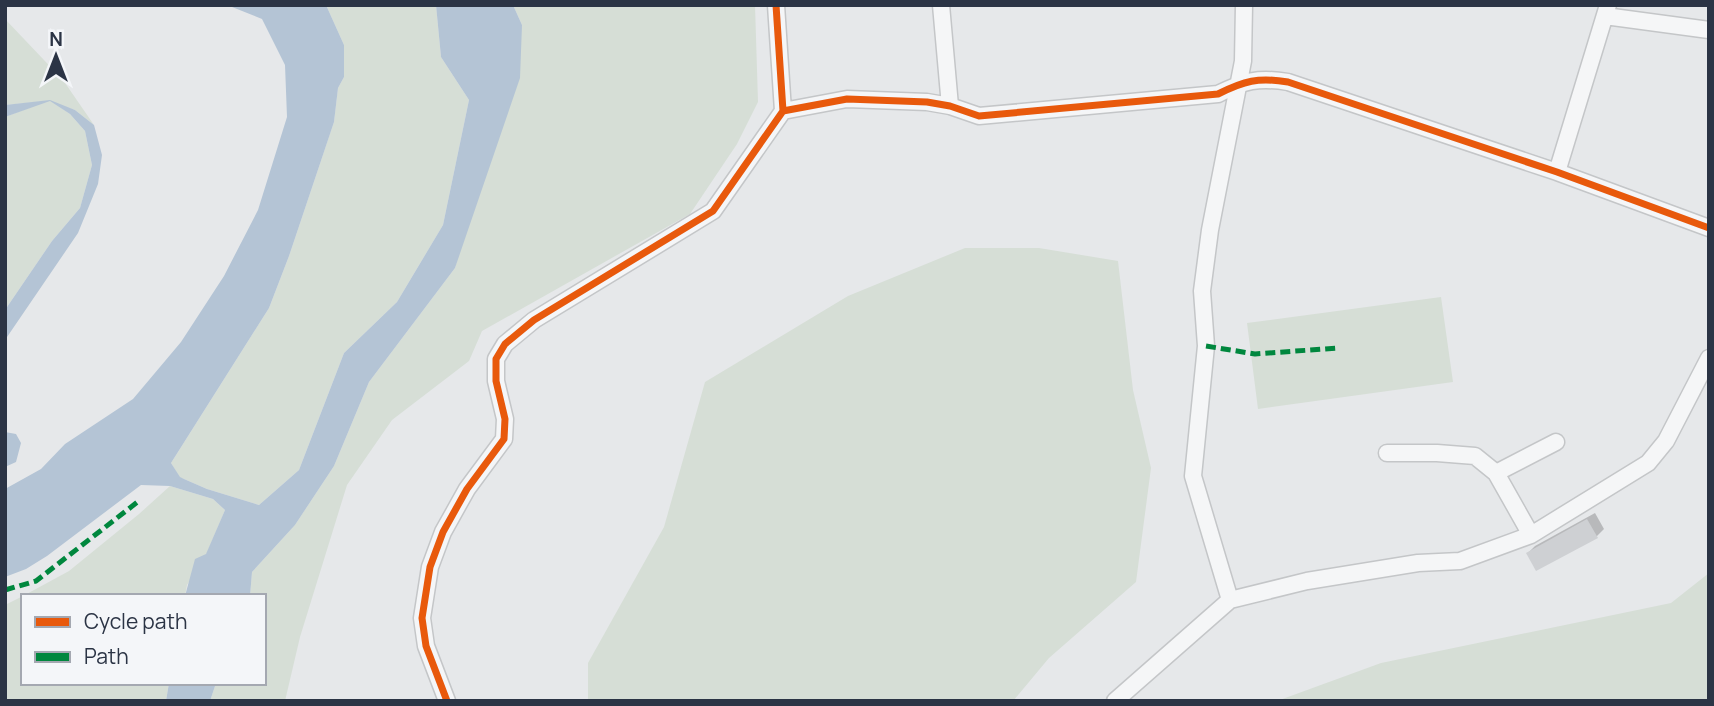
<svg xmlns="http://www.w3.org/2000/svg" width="1714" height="706" font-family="Manrope,sans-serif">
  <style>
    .green { fill: #d6ded6 }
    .water { fill: #b4c4d5 }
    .shadow { fill: #0003 }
    .building { fill: #ced0d3 }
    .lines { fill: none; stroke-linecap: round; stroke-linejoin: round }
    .minor-casing { stroke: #c4c6c8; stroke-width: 19 }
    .minor { stroke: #f5f6f7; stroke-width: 16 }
    .quiet { stroke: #00873e; stroke-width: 5; stroke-dasharray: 10 5; stroke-linecap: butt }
    .cycleway-casing { stroke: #f4f6f9; stroke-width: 11 }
    .cycleway { stroke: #e8590c; stroke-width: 7 }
  </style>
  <rect width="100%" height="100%" fill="#e6e8ea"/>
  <path class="green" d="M326 5H436L441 57 469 100 443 225 397 302 344 353 299 470 259 505 207 489 184 479 180 478 171 463 269 308 289 256 334 122 338 88 344 77V45Z
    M513 5H755L758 102 737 144 690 214 482 331 469 361 392 420 347 485 300 637 285 701H210L216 683H264V596H250L252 572 295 525 334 466 369 382 455 268 522 25Z
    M5 19 63 80 94 125 75 110 54 103 70 114 85 131 92 165 80 208 52 241 5 310V117L47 101 5 105Z
    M965 248H1039L1118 261 1133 390 1151 468 1136 582 1049 658 1013 701H588V663L664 527 705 382 848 296Z
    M1441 297 1453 382 1258 409 1247 323Z
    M170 486 213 499 225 510 206 555 187 585 185 596H23L69 571 139 514Z
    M1709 573V701H1277L1381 663 1671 603Z
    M23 596V683H169L166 701H5V605Z"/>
  <path class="water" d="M227 5H326L344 45V77L338 88 334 122 289 256 269 308 171 463 180 477 184 479 207 489 259 505 299 470 344 353 397 302 443 225 469 100 441 57 436 5H513L522 25 520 78 455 268 369 382 334 466 295 525 252 572 250 596H185L195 559 206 554 225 510 213 499 170 486 141 485 47 556 26 569 5 577V489L41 469 65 444 133 399 181 342 224 276 258 210 287 117 285 65 262 19Z
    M50 100 75 110 94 125 102 155 98 184 78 233 5 340V310L52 241 80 208 92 165 85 131 70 114 50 101 5 117V105Z
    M5 432 16 434 21 443 16 462 5 467Z
    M169 683H216L210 701H166Z"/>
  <path class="shadow" d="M1595 513 1604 529 1597 536 1528 553 1535 546Z"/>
  <path class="building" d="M1587 519 1598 538 1536 571 1526 553Z"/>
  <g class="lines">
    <defs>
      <path id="minor" d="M941 5 950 106
        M1605 16 1709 30
        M783 111 847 99 927 102 950 106 979 116 1218 94C1244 81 1258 77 1288 82L1557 172 1709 228
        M1557 172 1608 5
        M1387 453H1437L1475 456 1496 473 1531 535
        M1496 473 1556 442
        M1230 600 1193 476 1206 346 1202 291 1210 230 1243 61 1244 5
        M447 701 426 646 422 618 430 567 443 532 467 489 504 439 505 419 496 381V359L505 344 534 320 713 211 783 111 776 5
        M1115 701 1230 600 1307 581 1418 563 1460 561 1531 535 1648 463 1666 441 1709 358"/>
    </defs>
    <use href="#minor" class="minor-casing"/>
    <use href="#minor" class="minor"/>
    <path class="quiet" d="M1206 346 1255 354 1338 348
      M5 590 36 581 140 500"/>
    <defs>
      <path id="cycleway" d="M783 111 847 99 927 102 950 106 979 116 1218 94C1244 81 1258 77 1288 82L1557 172 1709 228
        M447 701 426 646 422 618 430 567 443 532 467 489 504 439 505 419 496 381V359L505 344 534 320 713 211 783 111 776 5"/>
    </defs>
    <use href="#cycleway" class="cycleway-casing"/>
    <use href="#cycleway" class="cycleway"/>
  </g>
  <rect width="1714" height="706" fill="none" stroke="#2b3445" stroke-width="14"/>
  <rect x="21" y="594" width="245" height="91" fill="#f4f6f9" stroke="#a4a8b1" stroke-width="2"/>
  <rect x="35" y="617" width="35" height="10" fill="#e8590c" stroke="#a4a8b1" stroke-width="2"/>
  <text x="84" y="629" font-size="21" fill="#2b3445">Cycle path</text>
  <rect x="35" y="652" width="35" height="10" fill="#00873e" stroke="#a4a8b1" stroke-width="2"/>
  <text x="84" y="664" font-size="21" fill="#2b3445">Path</text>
  <g transform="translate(56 56)" stroke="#f4f6f9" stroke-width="5" paint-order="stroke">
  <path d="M0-5L12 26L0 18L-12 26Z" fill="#2b3445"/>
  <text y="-10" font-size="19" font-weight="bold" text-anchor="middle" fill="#2b3445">N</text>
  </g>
</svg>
